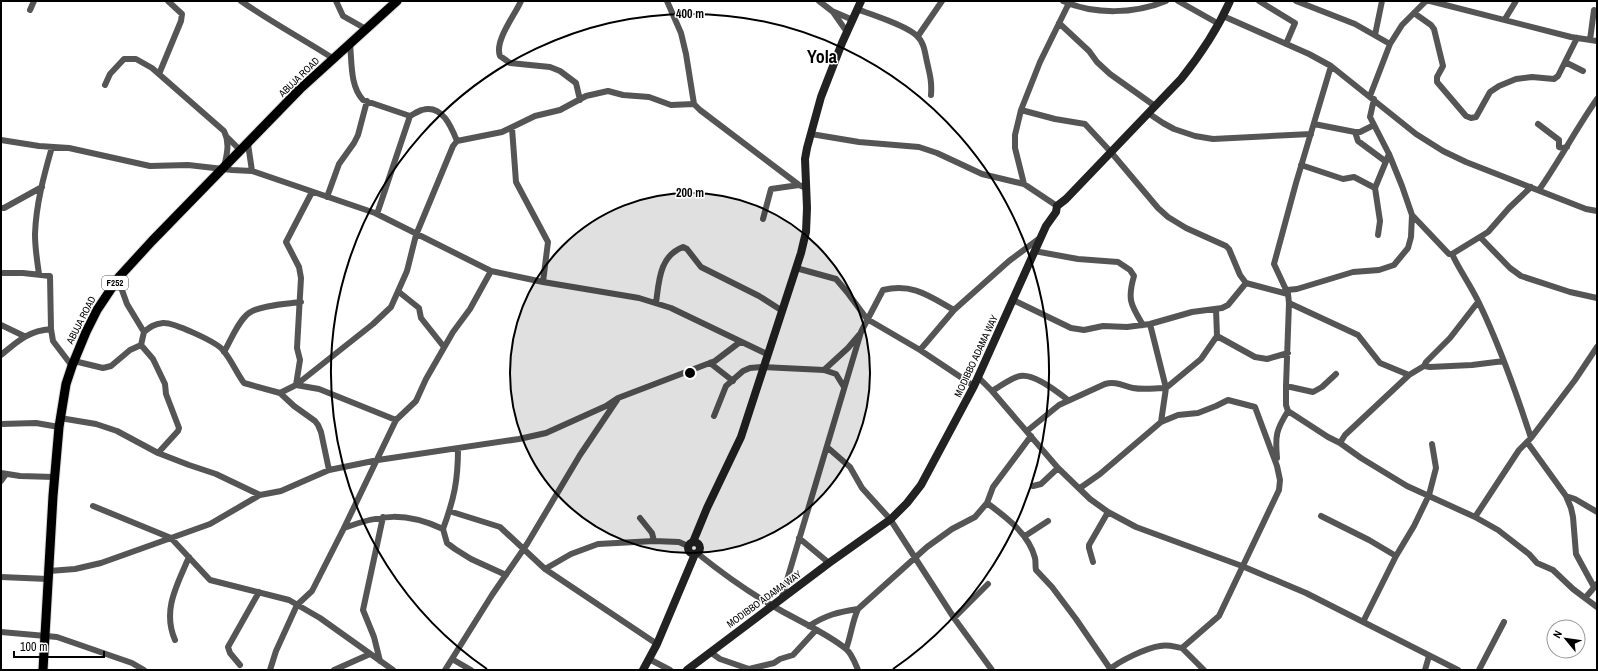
<svg xmlns="http://www.w3.org/2000/svg" width="1598" height="671" font-family="'Archivo Narrow',sans-serif">
  <style>
    .lines { fill: none; stroke-linecap: round; stroke-linejoin: round }
    .primary-casing { stroke: #dbdbdb; stroke-width: 11 }
    .street { stroke: #555; stroke-width: 6 }
    .secondary { stroke: #222; stroke-width: 8 }
    .primary { stroke: #000; stroke-width: 9 }
    .ring { fill: none; stroke: #000; stroke-width: 2 }
    .labels { text-anchor: middle; dominant-baseline: central; stroke-width: 3; stroke-linejoin: round; paint-order: stroke }
    .shield { fill: #fff; stroke: #4c4c4c; stroke-width: 1 }
    .shield-label { font-size: 9px; font-weight: bold; fill: #000 }
    .street-label { font-size: 10px; fill: #000; stroke: #fff }
    .town-label { font-size: 18px; font-weight: bold; fill: #000; stroke: #fff }
    .centre { fill: #000; stroke: #fff; stroke-width: 2 }
    .ring-label { font-size: 12px; text-anchor: middle; font-weight: bold; fill: #000; stroke: #fff; stroke-width: 3; stroke-linejoin: round; paint-order: stroke }
  </style>
  <rect width="100%" height="100%" fill="#fff"/>
  <g class="lines">
    <defs>
      <path id="primary" d="M43 670 53 496 59 427 66 384 72 366 86 332 97 310 119 277 152 241 300 89 397 1"/>
    </defs>
    <use href="#primary" class="primary-casing"/>
    <path class="street" d="M241 1C271 22 303 39 334 59
      M336 1 343 16 366 29
      M521 1C515 15 494 41 500 56L510 63 550 67 560 71 576 83 580 100
      M667 1 681 33 686 54 694 104 700 110 799 185 806 188
      M819 1 832 11 853 20
      M1063 1C1094 15 1135 14 1166 1
      M1178 1 1219 24
      M1259 1 1295 23 1286 44
      M1296 1 1355 24 1390 44
      M1430 1 1571 37 1597 41
      M857 9C872 15 906 25 917 36 924 42 925 53 927 62 930 75 932 82 931 95
      M30 10 34 1
      M833 12 847 32
      M1414 13 1431 25 1434 29 1443 66 1437 77V82L1466 116 1471 118 1476 117 1490 92 1499 86 1516 79 1532 77 1554 79 1558 76 1565 62
      M1223 16 1309 54 1331 66 1416 134 1443 151 1466 162 1586 209 1597 211
      M1505 19 1516 1
      M1059 23 1089 51 1097 62 1110 74 1155 106
      M1375 35 1382 1
      M918 36 942 1
      M1577 38 1565 62 1583 71
      M1590 40 1594 10
      M350 44C352 63 350 86 363 100L410 116 377 214
      M159 74 181 21 182 14 168 1
      M105 85 110 74 124 59H136L152 68 224 131C230 143 227 154 224 167
      M1370 96 1390 44 1402 25 1425 2 1428 1
      M1021 110 1055 119 1085 124 1110 151 1158 208 1168 217 1186 228 1226 246 1229 249 1240 275 1246 283 1288 294
      M1148 113 1163 123 1174 129 1195 136 1213 139 1311 134
      M410 116C414 114 418 111 422 110 442 104 451 126 457 141
      M1314 124 1355 132H1360L1374 125
      M1538 124 1559 140V147L1563 148 1567 147
      M512 128 516 182 548 242 543 282
      M1355 132 1358 141 1385 161
      M811 134 859 142 919 147 937 153 982 174 1024 184 1057 206
      M228 138 241 151
      M1 140 39 146 69 148 150 166 188 165 232 170 252 171 375 213 491 271 543 282 639 298 671 308 767 354
      M248 144 252 171
      M1301 165 1343 179 1354 177 1375 188
      M1024 184 1015 148V135L1021 110 1040 62 1070 1
      M1539 190C1560 160 1576 129 1597 99
      M327 197 339 164 354 143 358 135 367 101
      M1 208H4L42 187
      M1412 215 1449 254H1452C1460 271 1471 286 1479 303 1500 346 1516 392 1531 438
      M763 219 771 189 799 185
      M1378 235 1380 221 1375 188 1389 154
      M1480 237 1510 268 1521 276 1570 292 1597 298
      M1034 251 1078 259 1118 262 1130 270 1134 276C1127 300 1131 305 1143 325
      M1452 254 1488 232 1509 208 1531 187
      M796 268 836 279 847 292 867 319 920 350 974 386
      M1 273H23L50 276 51 329 53 341 72 366
      M39 274C37 261 35 247 35 234 36 204 44 175 52 147
      M118 279 127 304 144 332 141 345 153 359 165 384 166 394 179 428 178 431 158 453
      M399 292 419 308 421 318 444 347
      M1288 294 1287 290 1297 289 1353 272 1379 270 1394 265 1408 248 1411 237 1412 215 1402 186 1389 154 1370 117 1374 99
      M1013 300 1071 328 1084 330 1103 326 1127 327 1150 324 1192 312 1222 308 1228 305 1246 283
      M656 303C659 282 659 256 683 247L687 249 701 267 759 296 781 310
      M1289 303 1358 335 1380 363 1409 375
      M1 325 24 336
      M144 332C150 327 154 324 163 323 173 322 214 341 222 349 231 359 236 372 244 383L280 393 294 406 315 421 318 425 321 432 329 470
      M1217 336 1255 357 1267 359 1288 353
      M920 350 954 310 1009 261 1040 238
      M224 352C231 340 238 321 249 313 260 305 287 304 301 302
      M1 355C18 341 28 331 51 329
      M74 361 103 368 111 366 130 350 141 345
      M710 363 733 381
      M1424 366 1430 367 1472 365 1504 361
      M824 370 848 348 859 335
      M978 377 992 391 1058 468 1090 499 1108 512 1136 527 1242 566 1306 593 1458 670
      M296 385 373 324 391 307 407 271 416 235 453 146 457 141 502 132 535 116 560 110 586 96 608 91 623 95 649 97 671 105 694 104
      M296 385 300 360 297 348 301 278 299 267 286 242 312 192
      M1286 386 1313 392 1322 387 1336 374
      M992 391C1001 386 1010 378 1020 376 1033 373 1058 392 1068 400
      M280 393 296 385 319 389 396 420
      M1288 411 1328 437 1340 443 1361 458 1407 486 1475 517 1498 530 1529 554 1537 563 1553 570 1573 589 1597 607
      M714 416 726 386 743 371 750 368 762 367 824 370 836 374 844 387
      M60 418 96 424 117 431 158 453 189 465 216 474 260 495
      M1161 422 1166 388 1201 359 1217 336 1216 309
      M1 424 36 423 59 427
      M1027 431 1059 405 1105 384C1116 381 1123 386 1133 388 1144 390 1155 388 1166 388L1150 324
      M1527 442 1566 496 1571 508 1573 517 1576 554 1594 587
      M1340 443 1345 435 1409 375 1424 366 1426 362 1450 338 1478 302
      M827 447 850 467 862 488 890 519 954 618 992 670
      M1277 458C1275 436 1276 430 1288 411L1286 405V386L1289 303 1288 294 1274 264 1296 183 1331 66
      M1 473 20 476 54 477
      M1 481 6 474
      M1033 486 1041 484 1058 468
      M1080 488 1100 474 1161 422 1178 415 1198 413 1216 406 1228 400 1255 407 1277 466 1280 480 1279 490 1219 616 1182 648C1175 647 1168 644 1160 646 1146 648 1119 661 1109 670
      M1566 496 1575 499 1597 512
      M987 503C1006 517 1029 534 1035 558 1036 562 1035 566 1036 570L1052 587 1076 619 1111 670
      M93 506 171 538 210 580 289 600 320 618 393 670
      M449 511 500 527 545 569 657 644
      M1321 516 1369 540 1396 556
      M1475 517 1519 450 1531 438 1575 380 1597 347
      M640 518 652 533 654 541
      M344 528C381 514 406 512 443 529L447 543 455 549 471 559 506 575
      M443 529C454 499 458 481 458 449
      M1025 536 1048 521
      M799 538 829 563
      M697 553C723 574 751 594 780 610 799 621 830 635 846 649 852 654 855 663 858 670
      M1093 562 1089 548V545L1108 512
      M545 569 571 554 598 544 654 541 679 542 688 546
      M49 571 75 569 101 563 171 538 210 524 260 495 281 491 329 470 378 460 519 439 546 433 606 406 618 398 715 361 740 342
      M1 577 48 579
      M1586 597 1597 584
      M781 600 861 332 883 290C913 283 929 296 954 310
      M954 618 988 584
      M1363 622 1396 556 1414 526 1429 495 1436 468 1432 444
      M809 626C826 615 838 612 858 609
      M1 632 57 637 132 663 144 670
      M175 640C162 610 177 585 189 557
      M1182 648 1204 670
      M846 649C851 636 852 622 858 609L927 547 952 529 975 517 987 503 993 487 1031 436
      M710 652 720 659 749 669 774 663 780 659 793 655 816 630
      M452 659 471 670
      M649 659 670 670
      M380 661 374 637 363 610 383 517
      M240 665 230 653 228 647 259 592
      M270 670 276 651 297 605 312 591 344 528 396 420 416 401 426 379 453 332 470 309 491 271
      M334 670 370 654
      M445 670 492 595 527 544 580 455 617 400
      M1425 670 1429 656
      M1479 670 1504 622"/>
    <path class="secondary" d="M693 542 707 508 741 437 801 253 806 232 807 208 805 159 807 148 821 97 842 43 861 1
      M688 548a6 6 0 1 1 12 0a6 6 0 1 1-12 0Z
      M643 670 657 644 695 554
      M687 670 829 563 891 519 907 503 921 485 974 386 1046 226 1056 212 1057 206 1066 199 1181 79C1201 54 1217 30 1230 1"/>
    <use href="#primary" class="primary"/>
  </g>
  <circle cx="690" cy="373" r="180" fill="#000" fill-opacity=".12"/>
  <g class="ring">
    <circle cx="690" cy="373" r="180"/>
    <path d="M487 669A359 359 0 1 1 893 669"/>
  </g>
  <g class="labels">
    <rect class="shield" x="102" y="276" width="26" height="14" rx="3"/>
    <g class="shield-label">
      <text x="115" y="283">F252</text>
    </g>
    <g class="street-label">
      <text transform="translate(299 77) rotate(-44)">ABUJA ROAD</text>
      <text transform="translate(81 320) rotate(-63)">ABUJA ROAD</text>
      <text transform="translate(976 356) rotate(-65)">MODIBBO ADAMA WAY</text>
      <text transform="translate(764 599) rotate(-36)">MODIBBO ADAMA WAY</text>
    </g>
    <g class="town-label">
      <text x="822" y="56">Yola</text>
    </g>
  </g>
  <circle cx="690" cy="373" r="6" class="centre"/>
  <g class="ring-label">
    <text x="690" y="18">400 m</text>
    <text x="690" y="197">200 m</text>
  </g>
  <rect width="1598" height="671" fill="none" stroke="#000000" stroke-width="4"/>
  <g transform="translate(1566 639) rotate(299)"><circle r="19" fill="#ffffff" stroke="#999999"/>
  <path d="M0-3L7 15L0 10L-7 15Z" fill="#000000"/>
  <text y="-6" font-size="11" font-weight="bold" text-anchor="middle" fill="#000000">N</text>
  </g>
  <path d="M14 651v6h90v-6" fill="none" stroke="#000000" stroke-width="2"/>
  <text x="20" y="651" font-size="12" fill="#000000" stroke="#ffffff" stroke-width="3" paint-order="stroke">100 m</text>
</svg>
